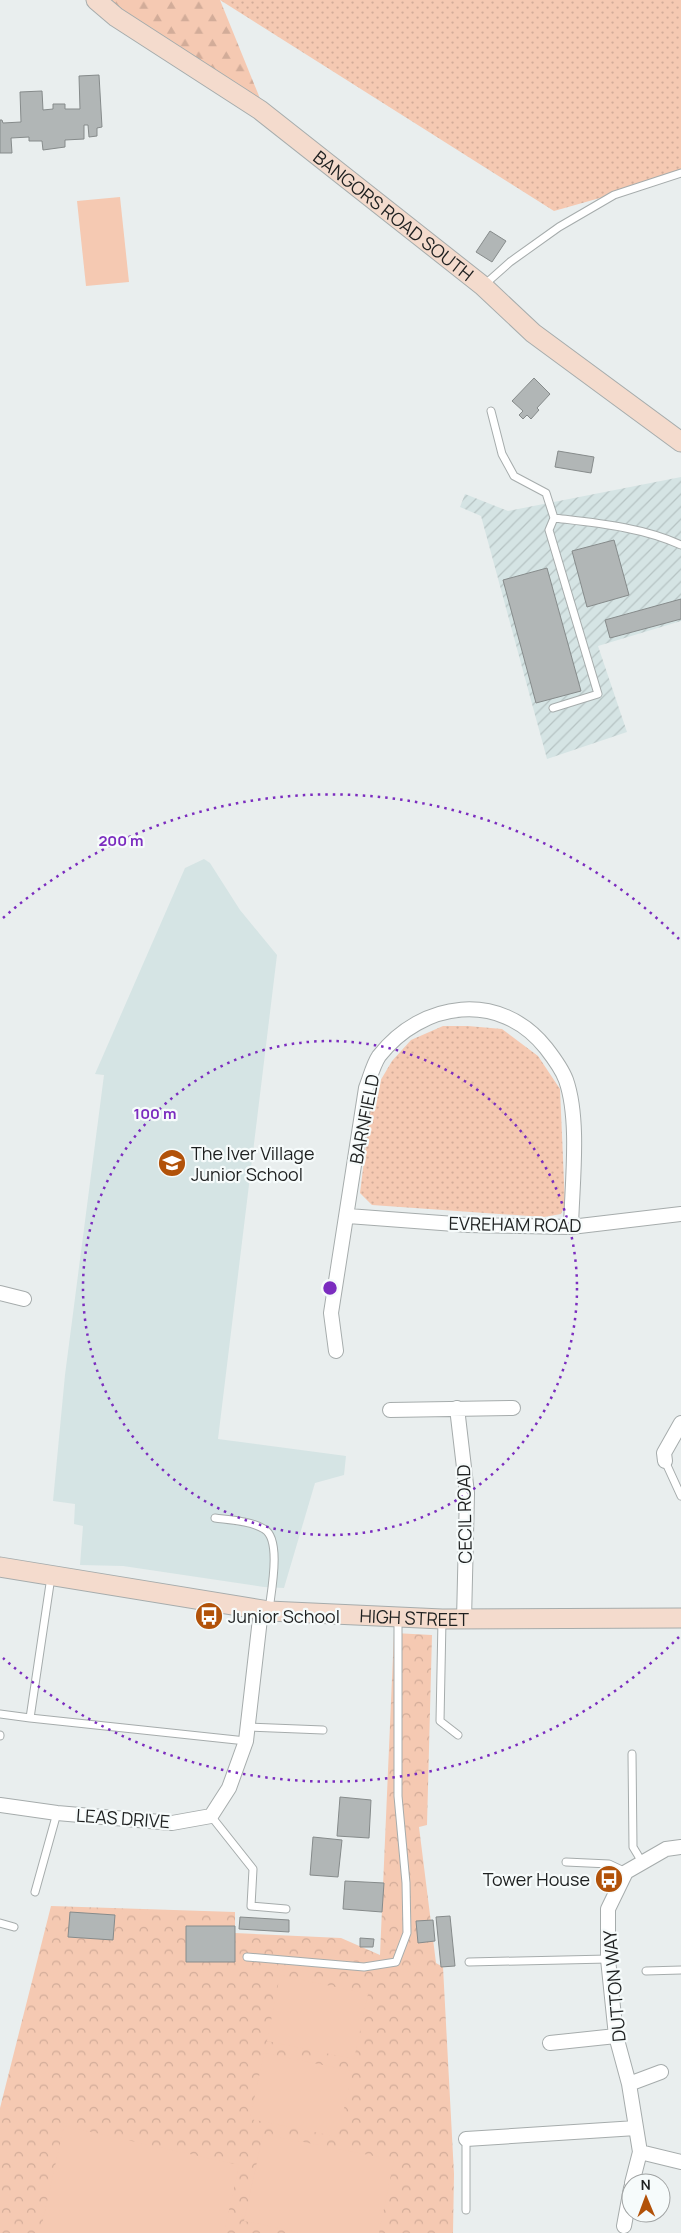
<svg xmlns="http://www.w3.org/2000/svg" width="681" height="2233" font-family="Manrope,sans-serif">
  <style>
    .built { fill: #d5e4e4 }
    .industrial { fill: url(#industrial-furrows) }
    .grass { fill: url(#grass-dots) }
    .forest { fill: url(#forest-firs) }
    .park { fill: url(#park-crowns) }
    .garden { fill: #f5c9b2 }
    .building { fill: #b1b6b6; stroke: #868b8b }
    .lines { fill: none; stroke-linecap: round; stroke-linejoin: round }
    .lane-casing { stroke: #a6acac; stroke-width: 9 }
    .street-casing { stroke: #a6acac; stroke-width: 16 }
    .secondary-casing { stroke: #a6acac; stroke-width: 21 }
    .lane { stroke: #fff; stroke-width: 7 }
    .street { stroke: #fff; stroke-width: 14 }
    .secondary { stroke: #f4dbcd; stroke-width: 19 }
    .ring { fill: none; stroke: #7b2cbf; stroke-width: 2.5; stroke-dasharray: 2.5 5 }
    .labels { text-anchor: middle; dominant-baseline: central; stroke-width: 4.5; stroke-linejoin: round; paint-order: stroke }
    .street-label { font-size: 18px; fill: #1e2020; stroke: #f6fbfb }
    .poi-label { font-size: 18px; fill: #1e2020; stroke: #f6fbfb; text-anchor: start }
    .centre { fill: #7b2cbf; stroke: #f6fbfb; stroke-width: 2.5 }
    .ring-label { font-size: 15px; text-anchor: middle; font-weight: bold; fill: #7b2cbf; stroke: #f6fbfb; stroke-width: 4.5; stroke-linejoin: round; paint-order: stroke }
  </style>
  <defs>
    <pattern id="industrial-furrows" width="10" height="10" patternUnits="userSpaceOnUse" patternTransform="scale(1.25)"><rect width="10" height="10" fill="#d5e4e4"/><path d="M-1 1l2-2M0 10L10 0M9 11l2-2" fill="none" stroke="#b6c3c3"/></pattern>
    <pattern id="grass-dots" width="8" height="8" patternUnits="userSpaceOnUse" patternTransform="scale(1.25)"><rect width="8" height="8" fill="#f5c9b2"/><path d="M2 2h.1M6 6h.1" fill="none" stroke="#d2ac99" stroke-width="1.8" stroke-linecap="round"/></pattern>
    <pattern id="forest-firs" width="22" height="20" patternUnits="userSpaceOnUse" patternTransform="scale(1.25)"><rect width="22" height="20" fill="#f5c9b2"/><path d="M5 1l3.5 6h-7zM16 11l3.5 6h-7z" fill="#d2ac99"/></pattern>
    <pattern id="park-crowns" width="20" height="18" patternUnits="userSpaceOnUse" patternTransform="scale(1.25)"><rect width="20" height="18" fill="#f5c9b2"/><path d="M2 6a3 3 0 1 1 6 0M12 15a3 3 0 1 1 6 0" fill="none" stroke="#d2ac99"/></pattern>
  </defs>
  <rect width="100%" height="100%" fill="#e9eeee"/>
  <path class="built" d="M204 859 210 863 240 910 277 955 218 1439 346 1456 344 1475 315 1483 284 1588 264 1587 123 1566 80 1565 83 1526 74 1524 75 1504 53 1501 65 1375 104 1075 95 1074 185 868Z"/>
  <path class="industrial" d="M681 477V621L598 646 627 732 547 759 481 516 460 507 465 494 508 511Z"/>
  <path class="grass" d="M220 0H681V175L554 211Z
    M443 1026H468L502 1029 538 1056 560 1089 565 1205 561 1214 544 1217 372 1205 360 1193 371 1105 379 1083 392 1061 411 1040Z"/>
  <path class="forest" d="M107 0H220L261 101Z"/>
  <path class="park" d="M394 1633 432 1635 427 1825 419 1827 436 1963 443 1967 454 2174 453 2233H0V2108L51 1906 235 1912V1933L341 1938 380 1955Z"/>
  <path class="garden" d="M120 197 129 282 86 286 77 201Z
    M280 1975 368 1994 354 2059 267 2041Z
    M264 2053 352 2071 338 2137 250 2119Z
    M64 2126 239 2165 224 2233H40Z
    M263 2134 394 2160 379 2233H301L244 2221Z"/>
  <path class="building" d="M99 75 102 127 97 128V136L89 137 88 125H84V139L65 140V147L43 150 42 141H29V137L11 138 12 153H0V120H2L3 123 21 122 20 92 42 91 43 110 53 109V104H65V109H80L79 76Z
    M490 231 506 241 492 262 476 252Z
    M534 378 550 394 537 408 539 410 531 419 527 415 523 419 519 415 523 411 512 401Z
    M558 451 594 457 591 473 555 467Z
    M614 540 629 595 587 607 572 551Z
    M547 568 581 691 536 703 503 580Z
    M681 599V619L610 638 605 620Z
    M340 1797 371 1800 369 1838 337 1836Z
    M313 1837 342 1840 338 1877 310 1875Z
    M345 1881 384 1883 382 1912 343 1909Z
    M70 1912 115 1915 113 1940 68 1937Z
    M450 1916 455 1966 441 1967 436 1917Z
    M240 1917 289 1920V1932L239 1929Z
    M433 1920 435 1941 418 1943 416 1921Z
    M186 1926H235V1962H186Z
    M360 1938 374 1939 373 1947H360Z"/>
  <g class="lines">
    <defs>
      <path id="lane" d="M483 286 510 262 559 227 614 195 681 173
        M491 411 502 454 514 476 546 493 554 518C596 523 642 527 681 545
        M553 708 598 694 549 530 554 518
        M665 1461 681 1496
        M215 1518C230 1520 251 1521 264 1529 282 1539 271 1592 269 1610
        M51 1577 30 1718 246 1741
        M442 1620 440 1721 458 1735
        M0 1714 30 1718
        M248 1727 323 1730
        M0 1736V1735
        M632 1754 633 1847 642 1862
        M211 1816 253 1869 251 1906 286 1909
        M566 1862 609 1864 626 1872
        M35 1892 57 1813
        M0 1923 14 1927
        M247 1957 364 1967 396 1962 407 1933 406 1883 398 1796V1617
        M469 1962 608 1959
        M646 1971 681 1970
        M466 2210V2139"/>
      <path id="street" d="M348 1216 468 1225 571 1227 681 1214
        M0 1293 24 1299
        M336 1351 331 1313 366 1088C370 1078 373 1065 379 1056 422 1001 500 990 546 1048 553 1057 562 1069 566 1080 580 1120 572 1184 571 1227
        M457 1408 467 1493 464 1620
        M390 1410 513 1408
        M665 1461 664 1453 681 1423
        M0 1805 57 1813 172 1823 211 1816 229 1788 246 1741 261 1610
        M681 1847 666 1849 626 1872 608 1909V1959L616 2036 629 2084 640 2152 681 2162
        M550 2043 616 2036
        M629 2084 661 2072
        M466 2139 636 2128
        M632 2183 640 2152
        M624 2226 631 2188"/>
      <g id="secondary">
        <path id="s1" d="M96 0 116 17 260 110 483 286 533 333 681 442"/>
        <path id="s2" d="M0 1567 269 1611 442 1619 681 1618"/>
      </g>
    </defs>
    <use href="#lane" class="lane-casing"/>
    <use href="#street" class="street-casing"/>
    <use href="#secondary" class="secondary-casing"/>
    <use href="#lane" class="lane"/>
    <use href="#street" class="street"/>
    <use href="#secondary" class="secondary"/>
  </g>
  <g class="ring">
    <circle cx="330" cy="1288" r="247"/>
    <path d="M679 1637A494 494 0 0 1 3 1658M3 918A494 494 0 0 1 679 939"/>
  </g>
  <defs>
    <symbol id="school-disc" viewBox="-11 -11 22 22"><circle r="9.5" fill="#b25209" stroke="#f6fbfb"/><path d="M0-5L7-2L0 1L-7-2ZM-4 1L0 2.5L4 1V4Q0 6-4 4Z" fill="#fff"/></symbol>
    <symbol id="bus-disc" viewBox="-11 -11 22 22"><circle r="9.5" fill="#b25209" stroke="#f6fbfb"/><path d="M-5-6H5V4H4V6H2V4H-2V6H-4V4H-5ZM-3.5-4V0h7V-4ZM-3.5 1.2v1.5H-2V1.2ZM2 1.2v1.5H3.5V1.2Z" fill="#fff"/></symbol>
  </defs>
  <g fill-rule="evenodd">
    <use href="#school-disc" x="156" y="1147" width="32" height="32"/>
    <use href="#bus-disc" x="193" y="1600" width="32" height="32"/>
    <use href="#bus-disc" x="593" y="1863" width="32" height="32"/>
  </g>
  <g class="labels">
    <g class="street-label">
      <text stroke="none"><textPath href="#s1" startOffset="368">BANGORS ROAD SOUTH</textPath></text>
      <text transform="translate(364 1119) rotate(-79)">BARNFIELD</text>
      <text transform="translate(515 1224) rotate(1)">EVREHAM ROAD</text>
      <text transform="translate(464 1514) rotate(-91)">CECIL ROAD</text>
      <text stroke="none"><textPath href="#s2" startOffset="418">HIGH STREET</textPath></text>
      <text transform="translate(123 1818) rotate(4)">LEAS DRIVE</text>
      <text transform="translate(614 1986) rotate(-95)">DUTTON WAY</text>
    </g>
    <g class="poi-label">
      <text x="191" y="1153">The Iver Village<tspan x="191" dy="21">Junior School</tspan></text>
      <text x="228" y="1616">Junior School</text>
      <text x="590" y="1879" text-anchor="end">Tower House</text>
    </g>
  </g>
  <circle cx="330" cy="1288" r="8" class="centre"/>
  <g class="ring-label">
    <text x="121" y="846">200 m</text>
    <text x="155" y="1119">100 m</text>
  </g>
  <g transform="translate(646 2198) rotate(359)"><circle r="24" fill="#f6fbfb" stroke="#a0a3a3"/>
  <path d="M0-4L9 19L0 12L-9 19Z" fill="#b25209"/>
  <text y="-8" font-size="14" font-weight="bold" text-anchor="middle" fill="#1e2020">N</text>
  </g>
</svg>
